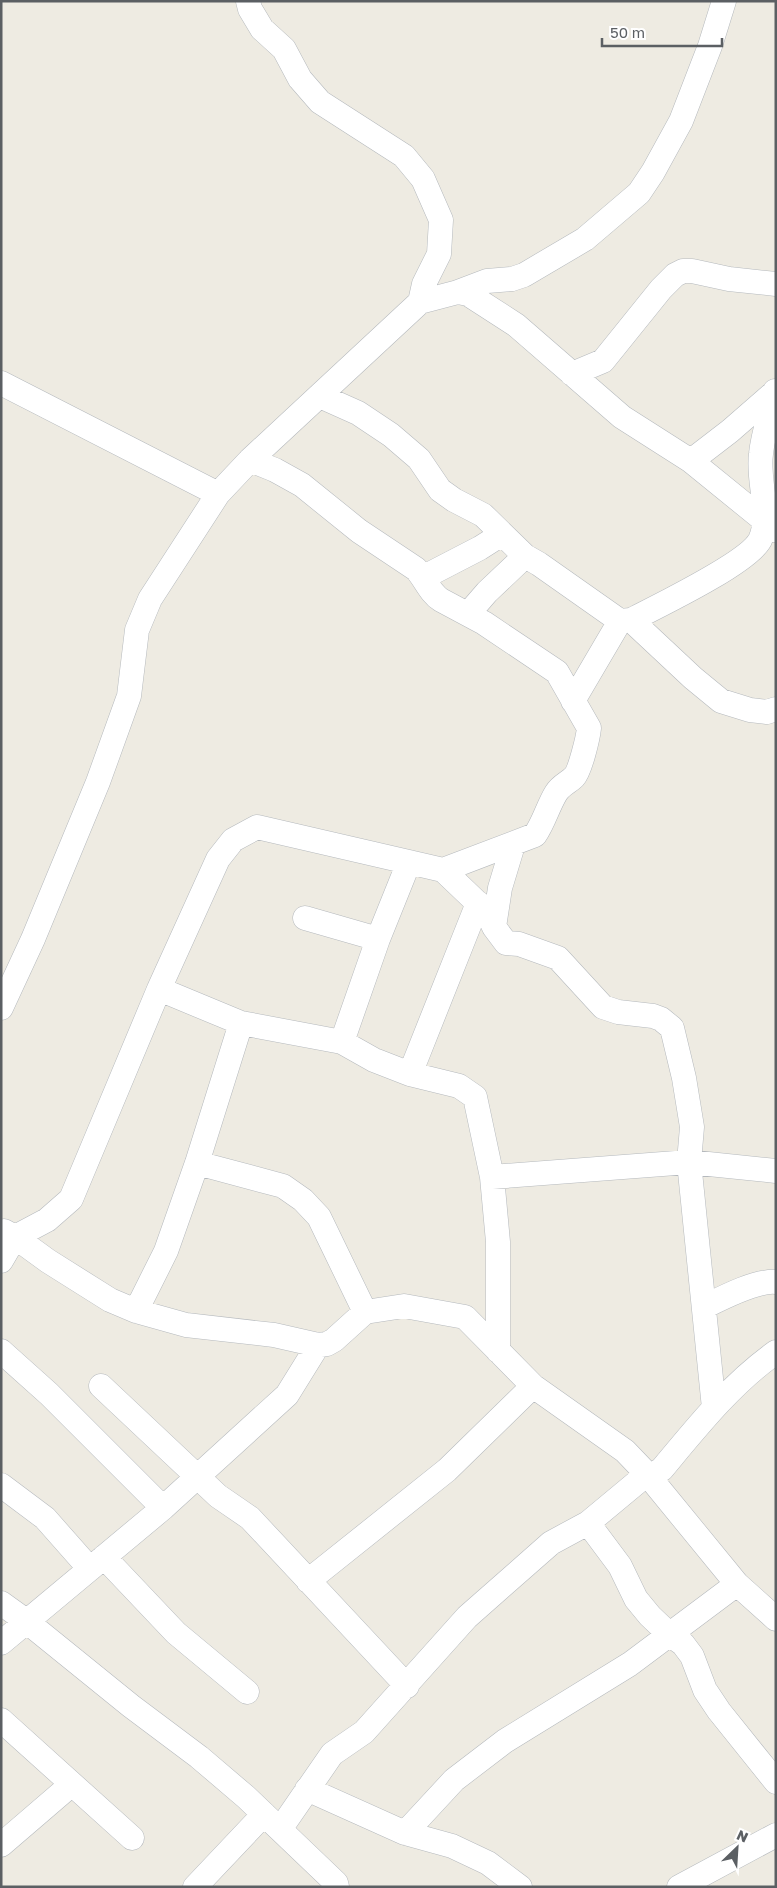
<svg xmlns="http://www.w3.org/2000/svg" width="777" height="1888" font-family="'Golos Text',sans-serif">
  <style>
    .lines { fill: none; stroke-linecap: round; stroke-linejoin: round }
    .minor-casing { stroke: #b5b9bd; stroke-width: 25 }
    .minor { stroke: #fff; stroke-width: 24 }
  </style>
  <rect width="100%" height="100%" fill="#eeebe2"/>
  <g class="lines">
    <defs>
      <path id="minor" d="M248 1 250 9 262 29 284 49 300 79 320 102 404 156 423 179 441 220 439 254 424 284 420 302
        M458 292 487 281 512 279 524 275 585 239 639 193 653 172 681 121 710 46 724 1
        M572 374 603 361 661 289 675 275 683 271H692L729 279 776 284
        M1 383 218 494
        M320 396 358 413 391 435 419 459 440 490 454 500 483 515 525 556 539 564 620 621
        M250 460 275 470 302 485 359 531 416 569C425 579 430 593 441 600L484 623 557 672 589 728C588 738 580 771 574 777 568 783 561 785 556 793 548 806 544 822 535 835L443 870
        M691 461 730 431 776 391
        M424 577 480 548 502 534
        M468 614 487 592 525 556
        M631 620 693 678 721 701 750 710 767 712 776 709
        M573 701 620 621 631 620C658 606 748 563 760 540 772 515 757 481 761 454 763 433 771 412 775 391
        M305 918 378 939
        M494 927 500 888 513 845
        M159 989 241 1023 342 1042 374 1060 410 1074 459 1086 475 1097 492 1177 498 1242V1351
        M1 1008 33 939 98 782 129 696 137 630 150 599 218 494 250 460 420 302 458 292 468 294 516 325 622 417 691 461 776 530
        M342 1042 378 939 409 862
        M410 1074 478 903
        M197 1163 283 1186 303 1200 319 1217 365 1312
        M492 1177 689 1162 776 1171
        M4 1231 15 1237 48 1261 110 1300 136 1311 186 1325 274 1335 318 1345 327 1344 334 1340 365 1312 404 1306 465 1317 533 1386 625 1451 647 1474 737 1584 776 1619
        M1 1261 15 1237 47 1220 71 1199 159 989 218 859 233 840 257 827 443 870 487 912 494 927 506 943 519 944 558 958 603 1007 618 1012 653 1016 661 1019 672 1028 684 1078 692 1127 689 1162 714 1408
        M704 1307C722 1298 756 1280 776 1282
        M136 1311 166 1251 197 1163 241 1023
        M1 1351 49 1394 163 1508
        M101 1386 218 1496 250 1518 407 1686
        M1 1485 45 1518 90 1569
        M588 1523 620 1566 636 1599 650 1616 669 1634 683 1644 692 1656 705 1690 719 1711 776 1782
        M104 1557 176 1633 247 1692
        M308 1581 447 1470 533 1386
        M1 1603 26 1621 131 1706 199 1757 246 1797 336 1883 337 1887
        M1 1643 163 1508 287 1395 318 1345
        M1 1720 132 1838
        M307 1789 405 1833 452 1846 488 1863 520 1887
        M281 1828 332 1754 364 1732 467 1617 551 1543 588 1523 647 1474 653 1475 662 1469C697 1427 731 1384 776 1352
        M405 1833 454 1780 505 1741 630 1664 737 1584
        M1 1845 72 1784
        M195 1887 264 1814
        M679 1887 776 1835"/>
    </defs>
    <use href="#minor" class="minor-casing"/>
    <use href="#minor" class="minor"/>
  </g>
  <rect width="777" height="1888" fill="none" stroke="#5b5f63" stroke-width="5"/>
  <g transform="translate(737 1848) rotate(25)" stroke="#ffffff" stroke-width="4" paint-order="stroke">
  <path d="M0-4L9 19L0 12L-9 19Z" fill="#5b5f63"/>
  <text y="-8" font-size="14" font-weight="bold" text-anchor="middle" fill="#5b5f63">N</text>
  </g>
  <path d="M602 38v8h120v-8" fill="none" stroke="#5b5f63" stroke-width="2.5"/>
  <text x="610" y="38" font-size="15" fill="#5b5f63" stroke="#ffffff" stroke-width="4" paint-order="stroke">50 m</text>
</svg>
